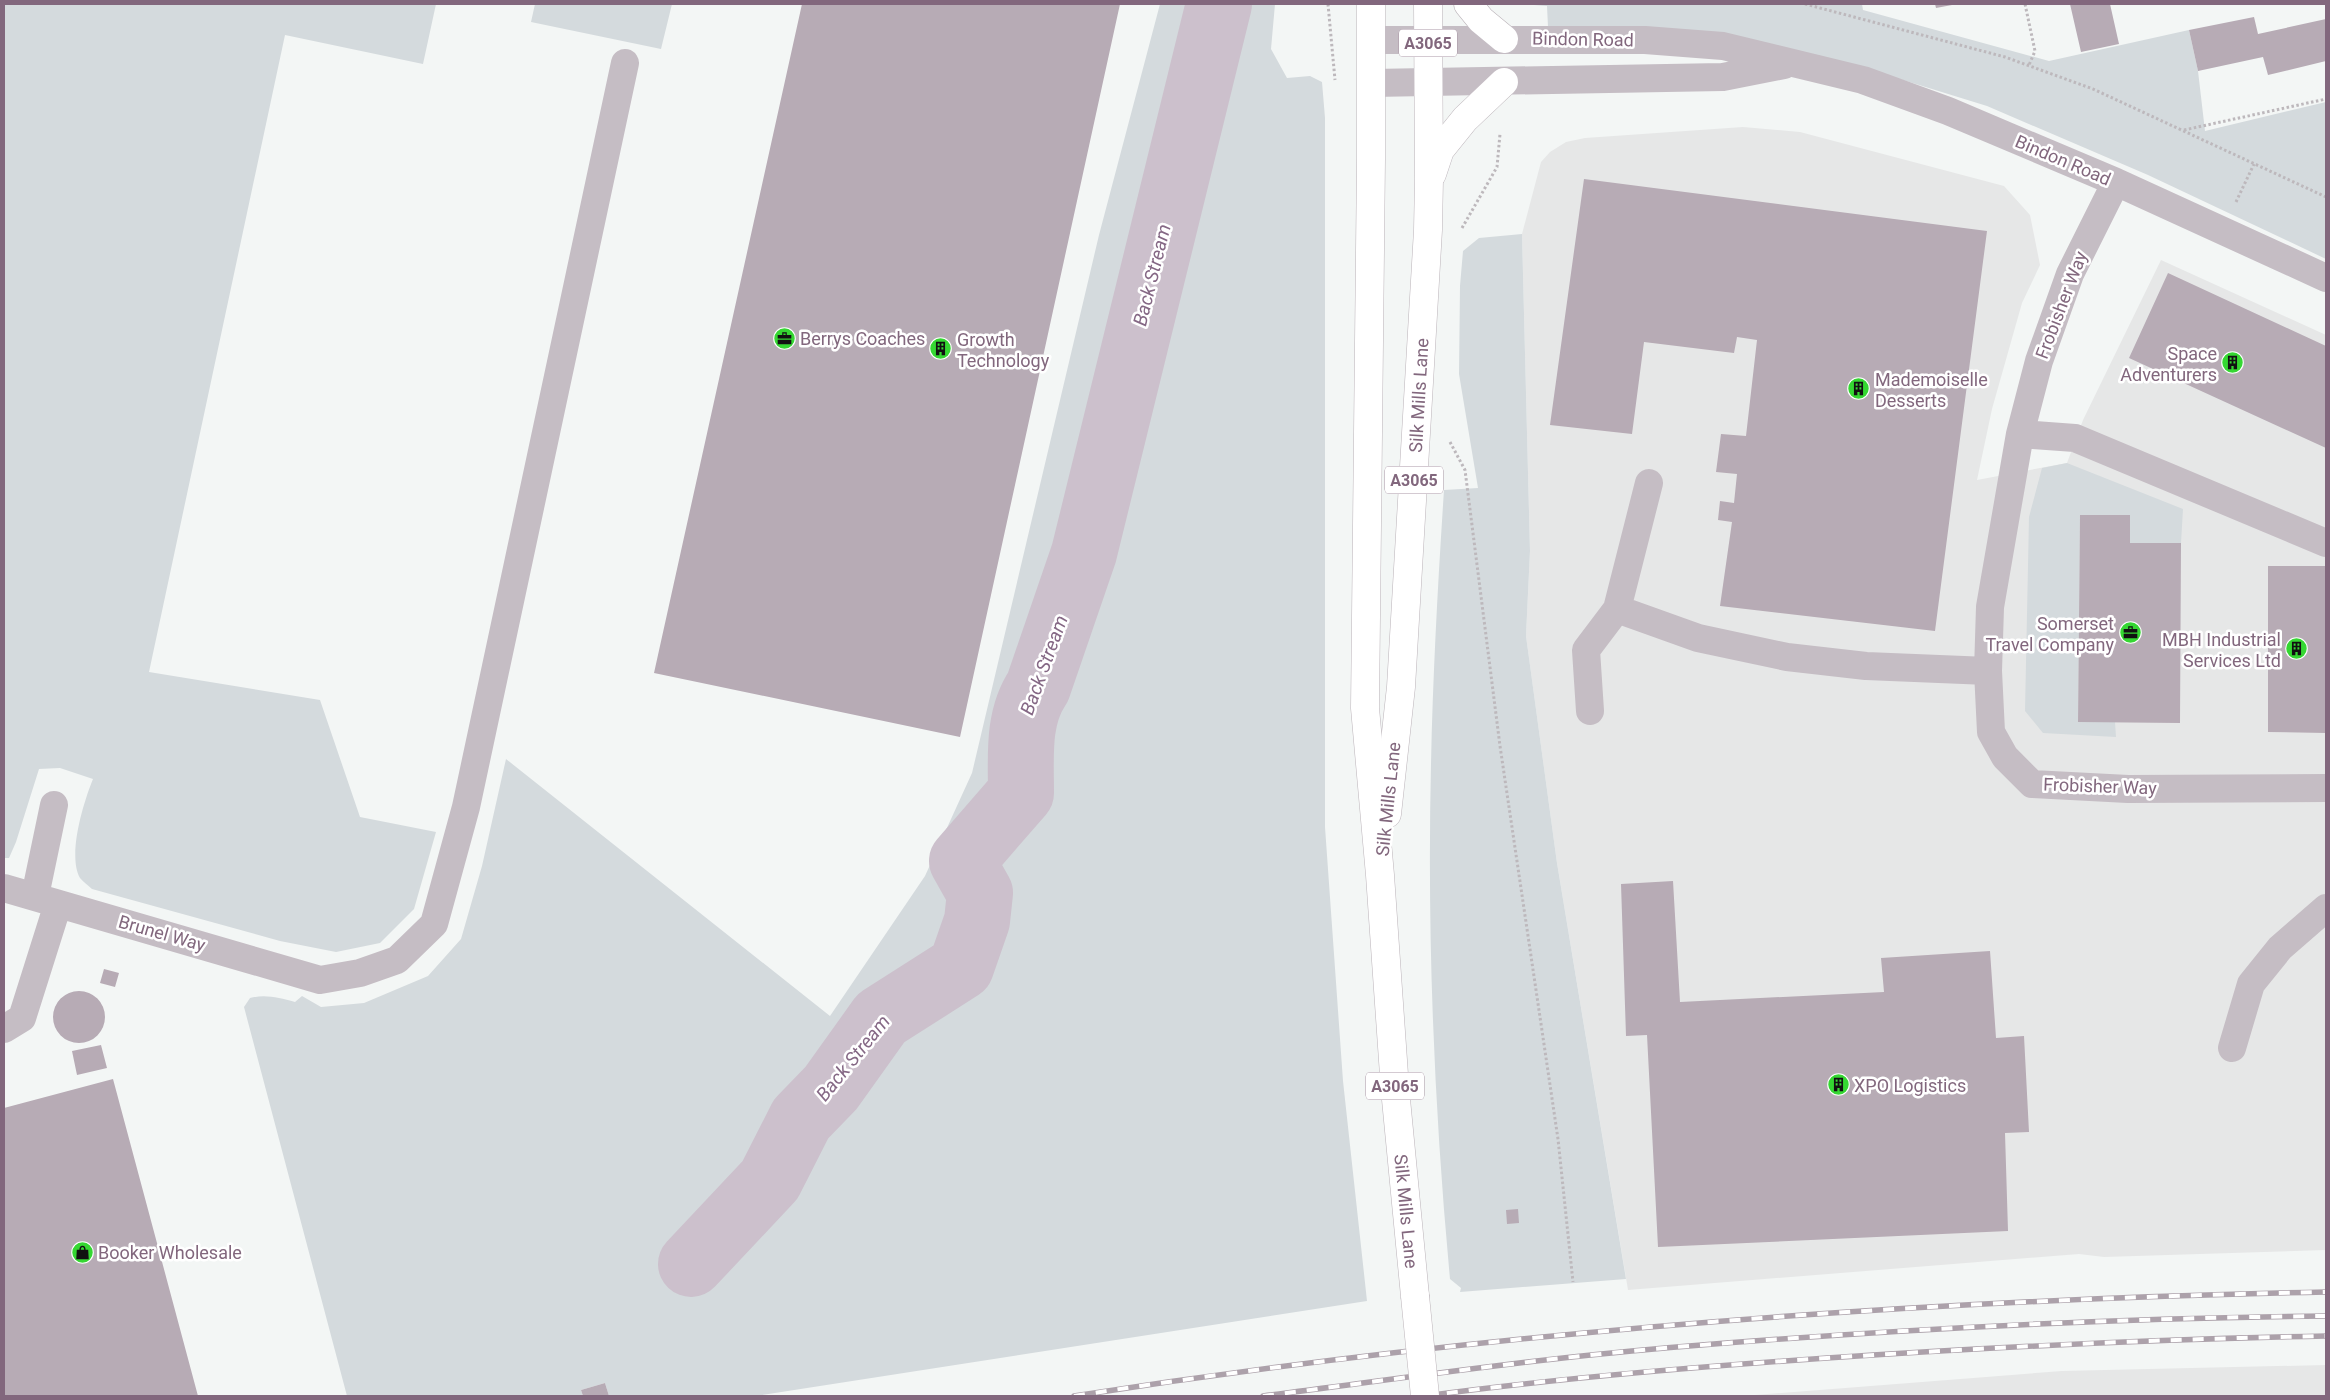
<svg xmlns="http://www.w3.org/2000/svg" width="2330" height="1400" font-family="Roboto,sans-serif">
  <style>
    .built { fill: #e6e7e7 }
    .green { fill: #d4dadd }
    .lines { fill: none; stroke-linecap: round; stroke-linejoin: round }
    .river { stroke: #ccc0cc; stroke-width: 66 }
    .building { fill: #b7abb5 }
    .major-casing { stroke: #bbb3b9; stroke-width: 29 }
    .path { stroke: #bdb8bc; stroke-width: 3; stroke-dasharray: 2.5 2.5; stroke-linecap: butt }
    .minor { stroke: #c5bdc4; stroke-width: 28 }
    .major { stroke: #fff; stroke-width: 28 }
    .rail-casing { stroke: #aca1aa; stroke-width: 5.5 }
    .rail { stroke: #fff; stroke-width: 4; stroke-dasharray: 11; stroke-linecap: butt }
    .major-bridge-casing { stroke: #bbb3b9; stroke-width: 29; stroke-linecap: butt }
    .major-bridge { stroke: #fff; stroke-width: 28 }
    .labels { text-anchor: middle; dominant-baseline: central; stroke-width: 5; stroke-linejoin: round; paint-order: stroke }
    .shield { fill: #fff; stroke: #a895a4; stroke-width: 1 }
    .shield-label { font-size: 16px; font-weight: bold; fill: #82677d }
    .street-label { font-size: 18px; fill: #82677d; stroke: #fff }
    .poi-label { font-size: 18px; fill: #82677d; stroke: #fff; text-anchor: start }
    .water-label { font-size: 19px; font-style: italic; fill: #856885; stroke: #fff }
  </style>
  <rect width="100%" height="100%" fill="#f3f6f5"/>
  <path class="built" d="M1743 127 1800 132 2004 186 2030 215 2040 265 2022 303 1992 409 1977 480 2067 463 2083 420 2161 260 2326 335V1250L2104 1257 2079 1254 1628 1290 1557 863 1526 636 1530 551 1522 234 1541 162 1550 152 1566 142 1585 138Z
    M2326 1365V1396H1742L2062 1371Z"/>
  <path class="green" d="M4 4H436L423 64 285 35 149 672 320 700 360 817 436 832 414 909 380 943 336 952 280 941 92 889C88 885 83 882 80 878 67 855 84 801 93 779L60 768 39 769 16 842 9 858H4Z
    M535 4H672L661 49 531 22Z
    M1160 4H1275L1271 49 1287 78 1310 76 1322 82 1325 118V827L1343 1081 1367 1301 756 1396H609L605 1383 581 1390 583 1396H347L244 1007 250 998C266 994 279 998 295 1002L302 996 321 1007 364 1003 428 976 461 939 482 866 506 759 830 1016 925 876 972 773 1099 235Z
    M1520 4H1862L1863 10 2049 61 2189 30 2198 71 2205 131 2326 102V259L2148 175 1987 106 1864 68 1548 27 1547 6Z
    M1522 234 1530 551 1526 636 1557 863 1626 1279 1460 1292 1461 1288 1450 1279C1434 1108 1427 935 1431 764 1433 672 1438 581 1444 490L1478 488 1459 374 1460 286 1463 251 1479 238Z
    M2067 463 2183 509 2181 543H2130V515H2080L2078 722H2115L2116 737 2043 733 2025 711 2029 517 2042 468Z"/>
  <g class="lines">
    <path class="river" d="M691 1264 770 1180 801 1119 831 1088 881 1018 961 967 977 921 980 893 962 861 1021 793C1021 757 1017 718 1038 687L1084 553 1219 4"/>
  </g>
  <path class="building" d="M802 4H1120L960 737 654 673Z
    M1935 4H1952V5L1936 8Z
    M2070 4H2110L2119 44 2081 52Z
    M2254 17 2258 34 2326 19V61L2268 75 2263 57 2198 71 2189 30Z
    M1584 179 1987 231 1935 631 1720 606 1732 522 1718 520 1720 501 1734 503 1737 474 1716 472 1721 434 1746 436 1757 340 1737 337 1734 353 1644 342 1632 434 1550 425Z
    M2168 273 2326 346V448L2129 358Z
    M2080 515H2130V543H2181L2180 723 2078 722Z
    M2268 566H2326V733L2268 732Z
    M1673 881 1680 1002 1884 992 1881 958 1990 951 1996 1038 2024 1036 2029 1132 2005 1133 2008 1231 1658 1247 1647 1035 1626 1036 1621 884Z
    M104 969 119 973 115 987 100 983Z
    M53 1017a26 26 0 1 1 52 0a26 26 0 1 1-52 0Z
    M101 1045 107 1068 77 1075 72 1051Z
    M113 1079 198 1396H4V1108Z
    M1518 1209 1519 1223 1507 1224 1506 1210Z
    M605 1383 609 1396H583L581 1390Z"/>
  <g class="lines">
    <defs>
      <g id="major">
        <path id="s1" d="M1371 4V159L1365 708 1380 875 1395 1089 1415 1296"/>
        <path d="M1468 4 1481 20 1504 39"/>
        <path d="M1432 174 1440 150 1465 119 1504 82"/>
        <path id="s2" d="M1387 814 1401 687 1428 230 1429 179 1428 4"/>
      </g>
    </defs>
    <use href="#major" class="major-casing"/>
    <path class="path" d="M1328 4 1335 80
      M1805 4 2005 57 2093 89 2326 197
      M2025 4 2035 51 2029 65
      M2184 130 2326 99
      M2236 202 2254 164
      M1462 228 1497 167 1500 134
      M1450 442 1465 470 1500 746 1558 1139 1573 1282"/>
    <path class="minor" d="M1371 40H1645L1723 46 1863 80 1948 111 2116 182 2326 278
      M1372 83 1723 77 1784 65
      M2116 182 2070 274 2039 361 2020 434 1990 607 1988 671 1991 732 2005 757 2032 784 2128 789 2326 788
      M2020 434 2075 438 2326 543
      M1649 483 1617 609 1698 638 1787 657 1866 666 1988 671
      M1590 711 1586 650 1617 609
      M4 888 320 980 360 973 397 960 434 924 466 807 625 63
      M35 896 54 805
      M4 1029 22 1018 58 904
      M2232 1048 2251 984 2280 948 2326 908"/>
    <use href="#major" class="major"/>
    <defs>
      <path id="rail" d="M1074 1396C1487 1332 1908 1300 2326 1292
        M1263 1396C1405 1378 1546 1357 1689 1346 1901 1329 2114 1318 2326 1316
        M1425 1396C1559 1378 1693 1367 1827 1358 1994 1347 2160 1339 2326 1336"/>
    </defs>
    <use href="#rail" class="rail-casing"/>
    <use href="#rail" class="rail"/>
    <defs>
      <path id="major-bridge" d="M1415 1296 1425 1396"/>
    </defs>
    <use href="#major-bridge" class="major-bridge-casing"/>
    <use href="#major-bridge" class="major-bridge"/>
  </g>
  <defs>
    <symbol id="office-disc" viewBox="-11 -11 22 22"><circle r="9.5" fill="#35d732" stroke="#fff"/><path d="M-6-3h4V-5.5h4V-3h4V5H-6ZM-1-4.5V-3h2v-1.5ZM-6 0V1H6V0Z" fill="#111"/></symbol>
    <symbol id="building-disc" viewBox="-11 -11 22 22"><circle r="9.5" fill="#35d732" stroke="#fff"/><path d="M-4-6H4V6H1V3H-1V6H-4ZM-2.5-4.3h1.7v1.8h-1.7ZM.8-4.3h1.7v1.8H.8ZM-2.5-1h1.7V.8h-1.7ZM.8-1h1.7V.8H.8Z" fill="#111"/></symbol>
    <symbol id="shop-disc" viewBox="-11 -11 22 22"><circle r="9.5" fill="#35d732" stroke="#fff"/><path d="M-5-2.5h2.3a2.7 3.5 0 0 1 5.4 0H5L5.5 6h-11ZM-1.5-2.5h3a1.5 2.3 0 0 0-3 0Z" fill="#111"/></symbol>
  </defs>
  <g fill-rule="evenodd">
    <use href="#office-disc" x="772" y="326" width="25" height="25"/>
    <use href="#building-disc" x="928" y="336" width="25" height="25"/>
    <use href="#building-disc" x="2220" y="350" width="25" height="25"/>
    <use href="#building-disc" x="1846" y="376" width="25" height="25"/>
    <use href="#office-disc" x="2118" y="620" width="25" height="25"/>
    <use href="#building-disc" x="2284" y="636" width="25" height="25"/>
    <use href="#building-disc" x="1826" y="1072" width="25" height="25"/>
    <use href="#shop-disc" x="70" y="1240" width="25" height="25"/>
  </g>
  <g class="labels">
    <g class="shield">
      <rect x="1399" y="29.5" width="58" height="27" rx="4"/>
      <rect x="1385" y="466.5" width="58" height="27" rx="4"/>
      <rect x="1366" y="1072.5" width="58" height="27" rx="4"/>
    </g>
    <g class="shield-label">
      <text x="1428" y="43">A3065</text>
      <text x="1414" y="480">A3065</text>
      <text x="1395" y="1086">A3065</text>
    </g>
    <g class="street-label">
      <text transform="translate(1583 39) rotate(1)">Bindon Road</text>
      <text transform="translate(2063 160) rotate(23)">Bindon Road</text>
      <text transform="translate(2061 305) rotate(-69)">Frobisher Way</text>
      <text stroke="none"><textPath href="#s2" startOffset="420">Silk Mills Lane</textPath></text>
      <text transform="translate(2100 786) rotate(2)">Frobisher Way</text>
      <text transform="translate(1388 799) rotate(-84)">Silk Mills Lane</text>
      <text transform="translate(162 933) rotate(16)">Brunel Way</text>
      <text stroke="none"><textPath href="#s1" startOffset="1209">Silk Mills Lane</textPath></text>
    </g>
    <g class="poi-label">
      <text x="800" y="338">Berrys Coaches</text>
      <text x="957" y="339">Growth<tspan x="957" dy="21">Technology</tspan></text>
      <text x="2217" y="353" text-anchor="end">Space<tspan x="2217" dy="21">Adventurers</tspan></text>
      <text x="1875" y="379">Mademoiselle<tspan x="1875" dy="21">Desserts</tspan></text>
      <text x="2114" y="623" text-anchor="end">Somerset<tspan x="2114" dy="21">Travel Company</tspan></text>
      <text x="2281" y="639" text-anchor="end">MBH Industrial<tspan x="2281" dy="21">Services Ltd</tspan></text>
      <text x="1854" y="1085">XPO Logistics</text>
      <text x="98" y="1252">Booker Wholesale</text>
    </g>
    <g class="water-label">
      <text transform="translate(1152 275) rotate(-76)">Back Stream</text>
      <text transform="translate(1044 665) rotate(-70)">Back Stream</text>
      <text transform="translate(853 1058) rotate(-51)">Back Stream</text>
    </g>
  </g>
  <rect width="2330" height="1400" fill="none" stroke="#82677d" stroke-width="10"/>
</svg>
